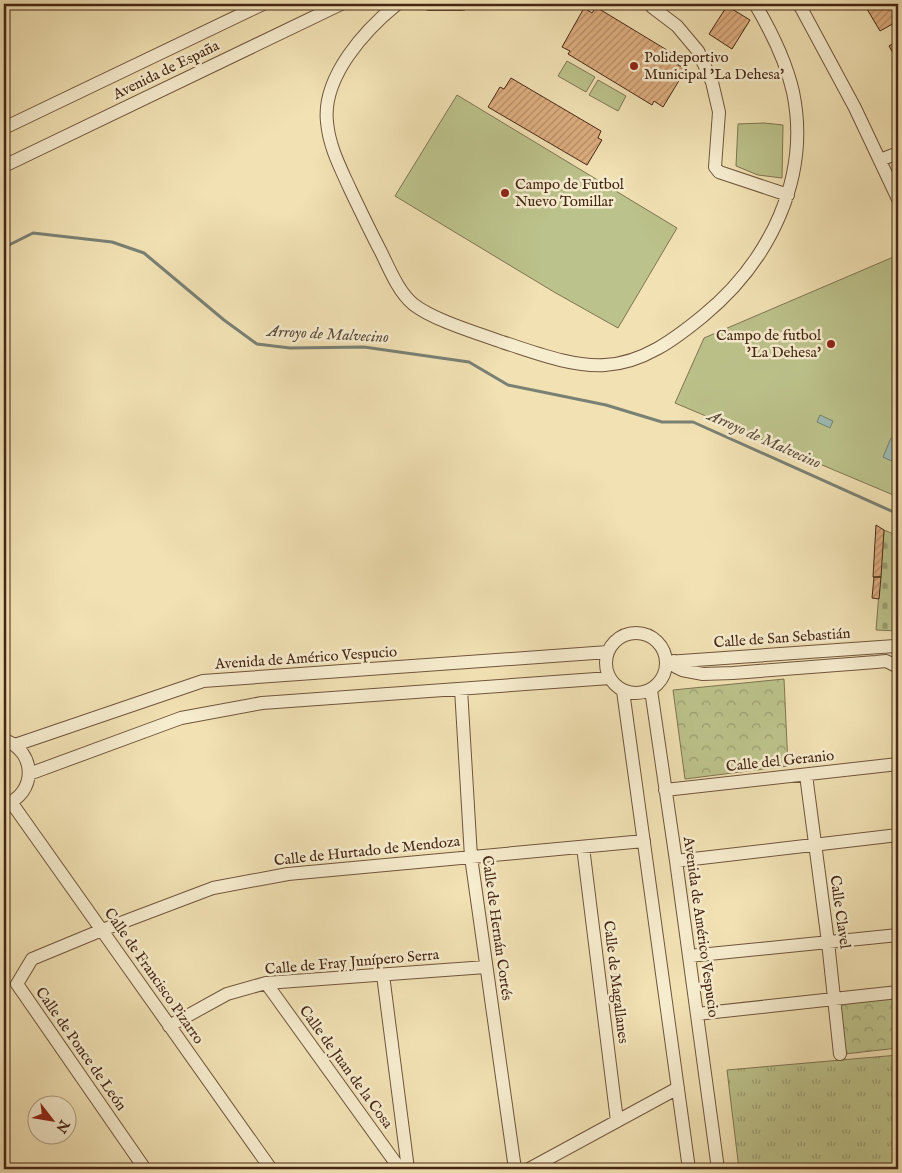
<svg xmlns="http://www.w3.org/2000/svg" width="902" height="1173" font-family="'IM FELL English',serif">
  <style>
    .grass { fill: url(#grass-tufts); stroke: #807450 }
    .forest { fill: url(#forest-crowns); stroke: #807450 }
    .cemetery { fill: url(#cemetery-stones); stroke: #807450 }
    .garden { fill: #bcc28b; stroke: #807450 }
    .water { fill: #9cbcb4; stroke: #798074 }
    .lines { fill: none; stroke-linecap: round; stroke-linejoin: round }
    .stream { stroke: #798074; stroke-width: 3 }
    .building { fill: url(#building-hatch); stroke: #452614 }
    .street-casing { stroke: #70553c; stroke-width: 14 }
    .street { stroke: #f6ecce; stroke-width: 12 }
    .poi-dot { fill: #8f2418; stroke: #f6ecce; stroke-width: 2 }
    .labels { text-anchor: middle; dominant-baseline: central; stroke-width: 5; stroke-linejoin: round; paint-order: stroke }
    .poi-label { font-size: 15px; fill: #452614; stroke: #f6ecce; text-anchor: start }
    .street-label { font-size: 15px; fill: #452614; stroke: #f6ecce }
    .water-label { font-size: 16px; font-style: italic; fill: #5b4c3c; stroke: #f6ecce }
  </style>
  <defs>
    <pattern id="grass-tufts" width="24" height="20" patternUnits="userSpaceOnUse" patternTransform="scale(1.25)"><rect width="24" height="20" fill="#bcc28b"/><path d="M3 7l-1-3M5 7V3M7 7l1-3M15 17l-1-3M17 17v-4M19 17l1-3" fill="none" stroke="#9b9d70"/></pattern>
    <pattern id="forest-crowns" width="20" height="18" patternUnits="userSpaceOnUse" patternTransform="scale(1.25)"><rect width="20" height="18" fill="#bcc28b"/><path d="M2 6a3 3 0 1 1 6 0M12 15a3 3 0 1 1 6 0" fill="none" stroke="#9b9d70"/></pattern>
    <pattern id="cemetery-stones" width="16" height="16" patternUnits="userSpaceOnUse" patternTransform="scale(1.25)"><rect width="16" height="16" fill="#bcc28b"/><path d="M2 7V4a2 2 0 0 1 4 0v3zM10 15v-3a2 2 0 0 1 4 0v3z" fill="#9b9d70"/></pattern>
    <pattern id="building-hatch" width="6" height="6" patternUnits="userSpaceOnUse" patternTransform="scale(1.25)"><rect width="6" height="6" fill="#deae80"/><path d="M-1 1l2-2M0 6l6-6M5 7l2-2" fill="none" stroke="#b68d68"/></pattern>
  </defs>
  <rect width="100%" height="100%" fill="#f1e1b3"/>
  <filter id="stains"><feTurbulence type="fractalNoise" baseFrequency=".004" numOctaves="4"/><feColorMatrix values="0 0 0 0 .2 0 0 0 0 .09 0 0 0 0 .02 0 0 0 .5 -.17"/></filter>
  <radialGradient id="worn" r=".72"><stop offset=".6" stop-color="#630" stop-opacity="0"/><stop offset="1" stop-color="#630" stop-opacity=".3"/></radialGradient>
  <path class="grass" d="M898 1055V1169H739L727 1070Z"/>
  <path class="forest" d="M784 679 788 766 685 779 673 690Z
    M898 996V1048L845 1054 840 1003Z"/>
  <path class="cemetery" d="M884 530 898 536V631L876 630Z"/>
  <path class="garden" d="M567 61 595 77 586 92 558 76Z
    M598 80 626 96 618 111 589 95Z
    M457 95 677 228 618 328 554 292 395 196Z
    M764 123 783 125 782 178 758 175 736 166 738 124Z
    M898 255V497L675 403 704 338Z"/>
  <path class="water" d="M820 415 833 421 830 428 817 422Z
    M891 438 898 441V464L883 457Z"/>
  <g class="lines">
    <path class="stream" d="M4 251 7 246 33 233 112 242 144 253 224 320 257 344 290 348 364 347 469 362 508 385 606 405 662 422H693L898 514"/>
  </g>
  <path class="building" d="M864 4H898V21L880 31Z
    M727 6 750 20 732 49 709 34Z
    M596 7 680 58 678 65 686 69 663 107 654 101 652 105 568 54 570 51 562 47 584 8 592 13Z
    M898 40V59L897 60 889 46Z
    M511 78 601 131 598 138 602 140 587 165 488 107 500 87 504 89Z
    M876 525 884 530 881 577H873Z
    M874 577H881L879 599 872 598Z"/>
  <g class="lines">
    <defs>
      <path id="street" d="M397 4C365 30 322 77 327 122 329 146 340 167 350 189 360 210 370 231 381 252 390 270 398 291 413 304 433 320 477 333 502 342 534 352 571 367 605 365 643 363 675 339 703 316 769 262 811 178 793 92 786 61 771 31 755 4
        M429 4H462
        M655 4 652 7 677 26 698 51 712 82 719 112 715 167 719 172 788 195
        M799 4 855 108 898 199
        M4 128 263 4
        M880 160 898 153
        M4 166 341 4
        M606 663a30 30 0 1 1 60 0a30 30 0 1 1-60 0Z
        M674 661 676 667 682 670 703 674 733 673 876 662 886 661 898 667
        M667 662 895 646 898 648
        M461 689 471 857 515 1169
        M651 690 676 861 718 1169
        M623 691 689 1169
        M4 740C37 751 37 794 4 805
        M15 745 203 681 608 652
        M29 774 181 718 262 703 610 678
        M806 775 828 942 840 1054
        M665 790 898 764
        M11 802 271 1169
        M583 847 617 1121
        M676 861 898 835
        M689 956 898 935
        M383 975 408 1169
        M266 983 400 1169
        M697 1014 898 992
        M169 1026 227 994 266 983 486 967
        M145 1169 17 984 32 959 102 930 213 888 288 874 644 841
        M529 1169 678 1088"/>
    </defs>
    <use href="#street" class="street-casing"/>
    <use href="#street" class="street"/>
  </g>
  <g class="poi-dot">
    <circle cx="634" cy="66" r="5"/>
    <circle cx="505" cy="193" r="5"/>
    <circle cx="831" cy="344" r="5"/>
  </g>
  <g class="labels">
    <g class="poi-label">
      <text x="644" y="57">Polideportivo<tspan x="644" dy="17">Municipal 'La Dehesa'</tspan></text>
      <text x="515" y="184">Campo de Futbol<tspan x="515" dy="17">Nuevo Tomillar</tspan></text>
      <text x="821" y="335" text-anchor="end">Campo de futbol<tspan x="821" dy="17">'La Dehesa'</tspan></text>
    </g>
    <g class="street-label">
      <text transform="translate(166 70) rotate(-26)">Avenida de España</text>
      <text transform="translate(782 638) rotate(-4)">Calle de San Sebastián</text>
      <text transform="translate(306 658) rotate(-4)">Avenida de Américo Vespucio</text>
      <text transform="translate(780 761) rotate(-6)">Calle del Geranio</text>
      <text transform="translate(367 851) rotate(-6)">Calle de Hurtado de Mendoza</text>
      <text transform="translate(840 912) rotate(82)">Calle Clavel</text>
      <text transform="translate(701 927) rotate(82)">Avenida de Américo Vespucio</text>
      <text transform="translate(497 928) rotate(82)">Calle de Hernán Cortés</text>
      <text transform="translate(352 962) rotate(-5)">Calle de Fray Junípero Serra</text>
      <text transform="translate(154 976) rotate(55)">Calle de Francisco Pizarro</text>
      <text transform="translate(616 982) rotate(83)">Calle de Magallanes</text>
      <text transform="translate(81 1049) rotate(55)">Calle de Ponce de León</text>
      <text transform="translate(346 1067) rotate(54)">Calle de Juan de la Cosa</text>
    </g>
    <g class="water-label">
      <text transform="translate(328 335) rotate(3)">Arroyo de Malvecino</text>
      <text transform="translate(764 440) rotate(24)">Arroyo de Malvecino</text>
    </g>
  </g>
  <rect width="902" height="1173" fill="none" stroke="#f1e1b3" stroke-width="20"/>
  <rect x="5" y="5" width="892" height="1163" fill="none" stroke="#452614" stroke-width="2.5"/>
  <rect x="10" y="10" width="882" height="1153" fill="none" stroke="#452614"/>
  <g transform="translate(52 1120) rotate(121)"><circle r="24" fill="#f6ecce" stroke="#af9d84"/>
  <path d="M0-4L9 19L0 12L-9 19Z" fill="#8f2418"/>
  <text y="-8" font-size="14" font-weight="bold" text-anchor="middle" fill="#452614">N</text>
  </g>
  <rect width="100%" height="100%" filter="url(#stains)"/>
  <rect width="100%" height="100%" fill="url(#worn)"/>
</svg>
